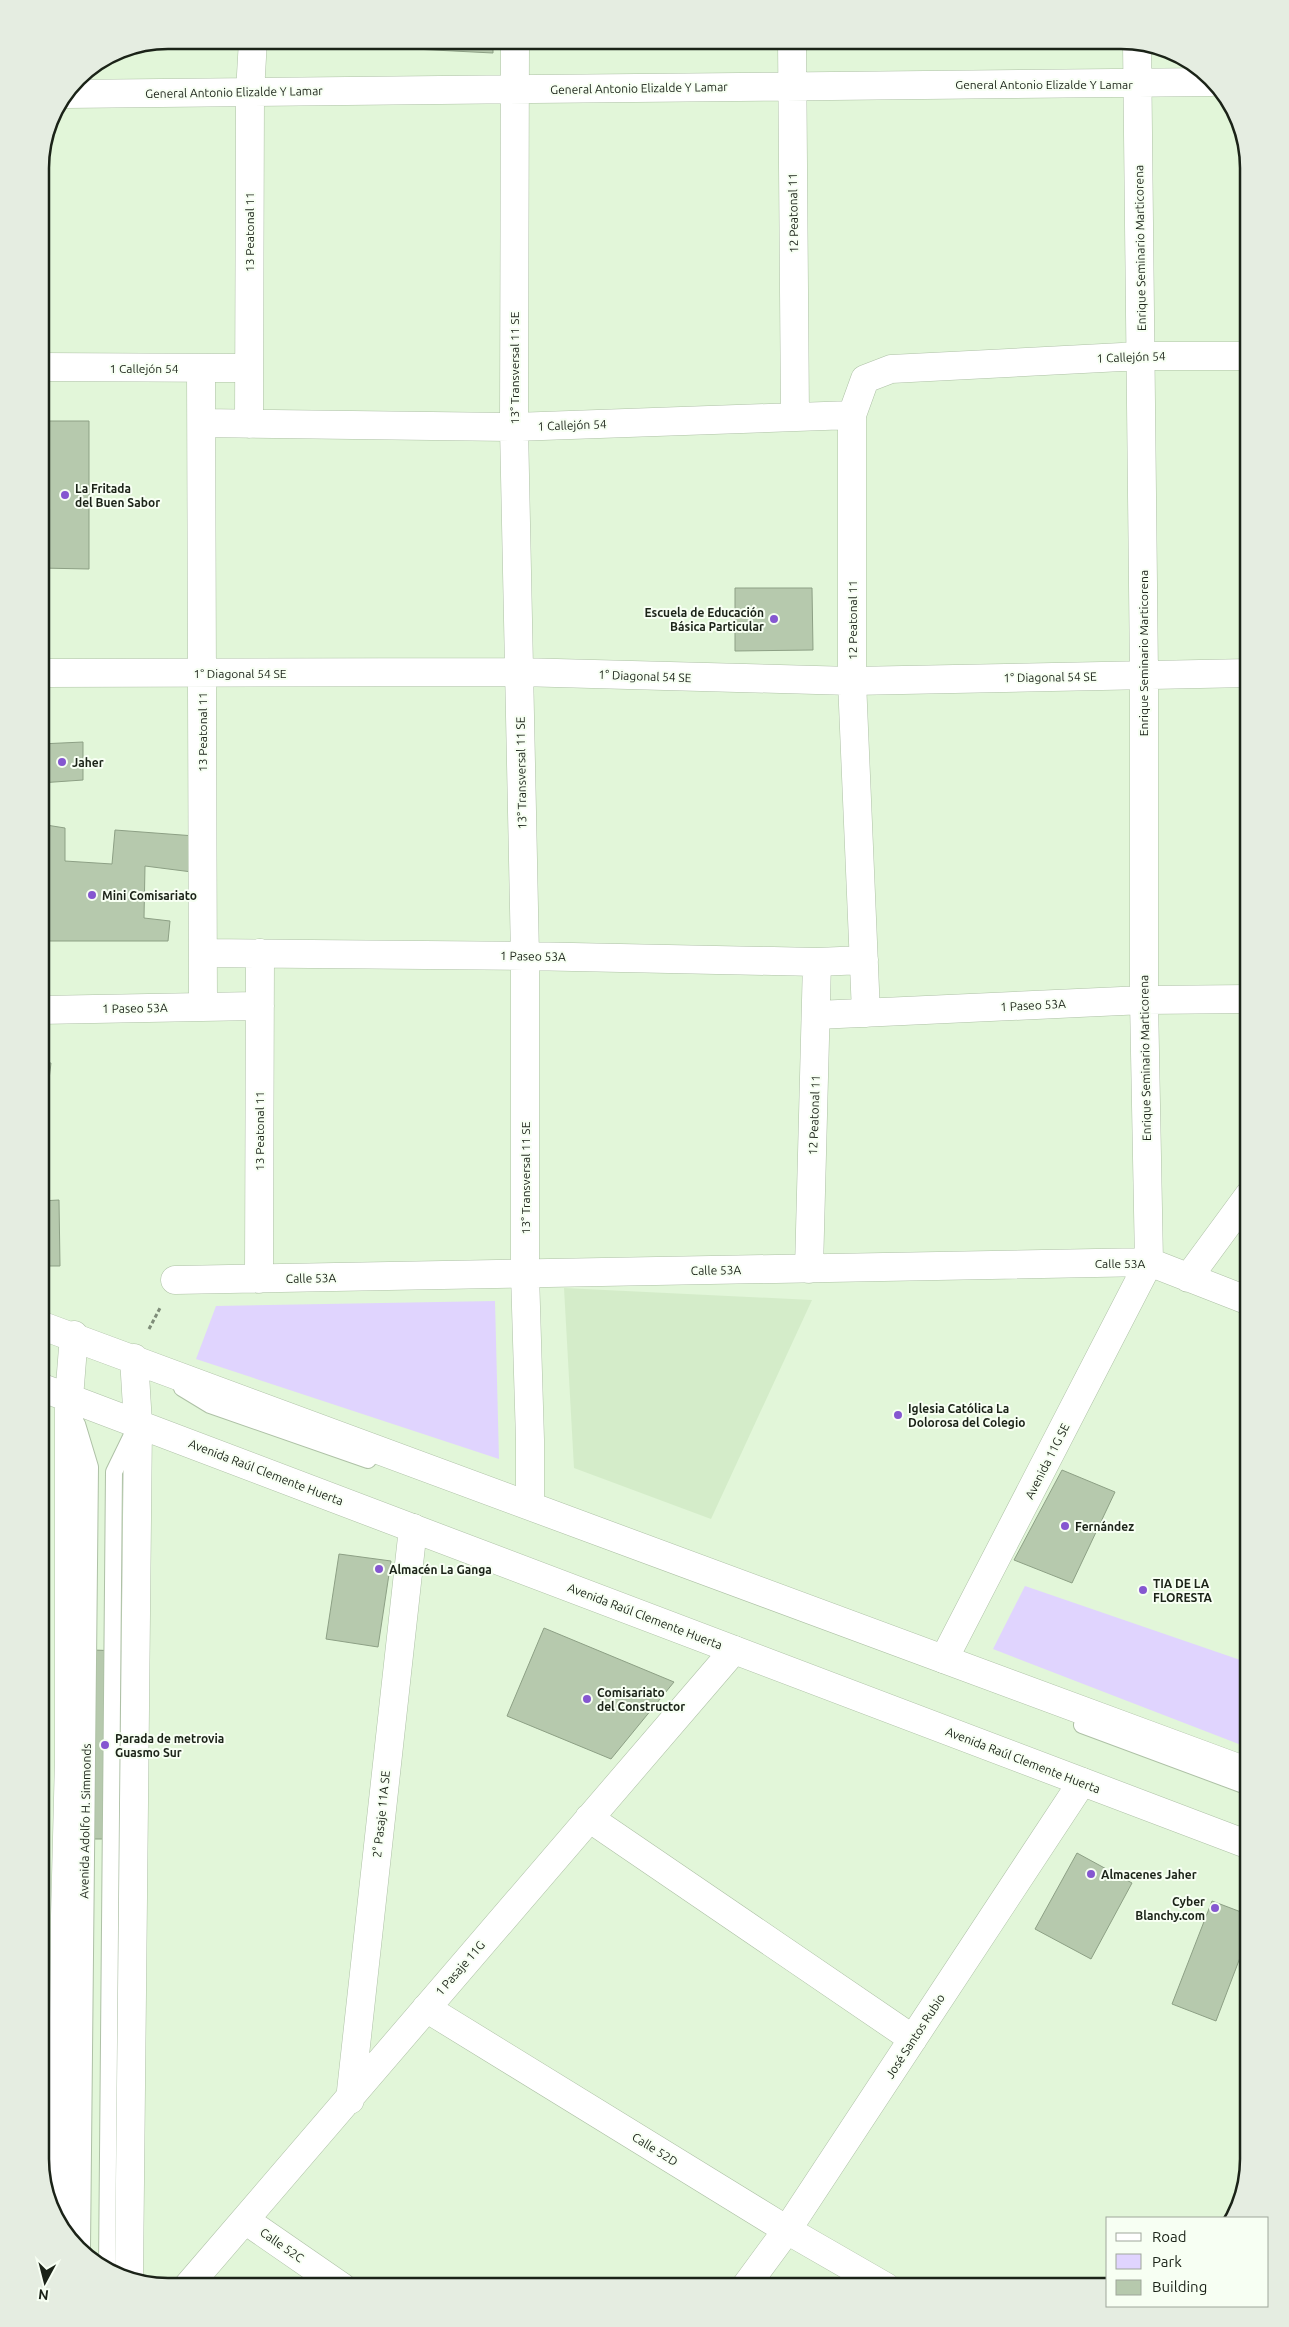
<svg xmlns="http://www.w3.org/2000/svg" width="1289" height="2327" font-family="Ubuntu,sans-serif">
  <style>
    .built { fill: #d4ecc9 }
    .green { fill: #e0d4fe }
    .building { fill: #b6c9ad; stroke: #8da085 }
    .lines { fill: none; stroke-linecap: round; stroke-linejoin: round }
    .lane-casing { stroke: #aec1a6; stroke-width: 18 }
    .street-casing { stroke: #aec1a6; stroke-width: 29 }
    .secondary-casing { stroke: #aec1a6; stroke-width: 29 }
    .path { stroke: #7f8d79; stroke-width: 3; stroke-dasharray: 4 2.5; stroke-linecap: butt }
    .lane { stroke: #fff; stroke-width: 16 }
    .street { stroke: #fff; stroke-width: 28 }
    .secondary { stroke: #fff; stroke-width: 28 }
    .poi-dot { fill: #8557d0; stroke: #f7fff3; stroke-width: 2 }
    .labels { text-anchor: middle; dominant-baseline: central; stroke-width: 4; stroke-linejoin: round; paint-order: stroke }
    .street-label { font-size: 12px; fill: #1b2318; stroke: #f7fff3 }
    .poi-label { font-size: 12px; font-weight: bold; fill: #1b2318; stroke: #f7fff3; text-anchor: start }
    .rim { fill: none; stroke: #1b2318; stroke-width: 2.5 }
  </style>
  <rect width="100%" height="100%" fill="#e2f6d9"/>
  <path class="built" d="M564 1288 812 1300 711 1519 574 1468Z"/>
  <path class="green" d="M495 1301 499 1459 196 1359 216 1306Z
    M1025 1586 1249 1663V1748L993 1649Z"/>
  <path class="building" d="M393 40H493V53L394 48Z
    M40 421H89V569L40 568Z
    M735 588H812L813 650 735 651Z
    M83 742V780L40 783V744Z
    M40 824 65 828V861L112 864 115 830 195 836 192 872 145 866 144 918 170 921 168 941H40Z
    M47 945 46 985H40V946Z
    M40 1062 51 1063 47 1096H40Z
    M59 1200 60 1266H40V1201Z
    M1062 1470 1115 1492 1072 1583 1014 1560Z
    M339 1554 391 1561 378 1647 326 1639Z
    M544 1628 674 1682 611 1759 507 1716Z
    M92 1650 123 1651 117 1839H87Z
    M1077 1853 1132 1883 1091 1959 1035 1929Z
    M1212 1901 1249 1915V1934L1216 2021 1172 2004Z"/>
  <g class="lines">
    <defs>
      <path id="lane" d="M182 1388 210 1405 368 1460
        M77 1424 90 1467 82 2248
        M1082 1725 1249 1787
        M107 2269 114 1472 133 1433"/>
      <path id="street" d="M515 40 514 427 525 956V1274L530 1440V1505
        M792 40 795 416
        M66 94 1211 82
        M40 367 247 368
        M201 368 203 1007
        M202 423 514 427 852 415
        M249 424 250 92 253 40
        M40 673 519 672 852 681 1249 673
        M203 953 525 956 817 962 864 960
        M40 1010 260 1006
        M866 1013 852 681V415L865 379 891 369 1141 356H1249
        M817 1015 1144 1000 1249 999
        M809 1269 817 962
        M1188 1278 1249 1195
        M259 1279 260 953
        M175 1280 1149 1262 1249 1301
        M944 1659 1149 1262 1144 1000V675L1137 43
        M589 1818 913 2039
        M426 2008 787 2230 886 2287
        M350 2100 413 1528
        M245 2220 342 2287
        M187 2287 734 1650
        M745 2287 787 2230 1082 1782"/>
      <path id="secondary" d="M40 1325 1249 1772
        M40 1387 1249 1845
        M62 2224 65 1916 69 1759V1398L74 1335
        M129 2276 138 1424 134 1358"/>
    </defs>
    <use href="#lane" class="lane-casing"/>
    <use href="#street" class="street-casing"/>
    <use href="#secondary" class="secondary-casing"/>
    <path class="path" d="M149 1329 160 1308"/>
    <use href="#lane" class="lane"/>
    <use href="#street" class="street"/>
    <use href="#secondary" class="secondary"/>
  </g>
  <g class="poi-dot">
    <circle cx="65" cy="495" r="5"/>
    <circle cx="774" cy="619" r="5"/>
    <circle cx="62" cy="762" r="5"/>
    <circle cx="92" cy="895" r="5"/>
    <circle cx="898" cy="1415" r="5"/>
    <circle cx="1065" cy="1526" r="5"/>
    <circle cx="379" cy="1569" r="5"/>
    <circle cx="1143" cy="1590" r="5"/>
    <circle cx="587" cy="1699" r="5"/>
    <circle cx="105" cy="1745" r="5"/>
    <circle cx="1091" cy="1874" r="5"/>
    <circle cx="1215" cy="1908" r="5"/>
  </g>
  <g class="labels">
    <g class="street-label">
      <text x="1044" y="84">General Antonio Elizalde Y Lamar</text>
      <text transform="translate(639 88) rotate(-1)">General Antonio Elizalde Y Lamar</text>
      <text transform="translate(234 92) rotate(-1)">General Antonio Elizalde Y Lamar</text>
      <text transform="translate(793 213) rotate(-91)">12 Peatonal 11</text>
      <text transform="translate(249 232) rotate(-90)">13 Peatonal 11</text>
      <text transform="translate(1140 248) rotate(-91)">Enrique Seminario Marticorena</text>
      <text transform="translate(1131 357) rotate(-2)">1 Callejón 54</text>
      <text x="144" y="368">1 Callejón 54</text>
      <text transform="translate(514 368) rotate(-90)">13° Transversal 11 SE</text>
      <text transform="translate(572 425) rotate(-2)">1 Callejón 54</text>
      <text transform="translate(852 620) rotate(-90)">12 Peatonal 11</text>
      <text transform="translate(1143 653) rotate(-90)">Enrique Seminario Marticorena</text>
      <text x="240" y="673">1° Diagonal 54 SE</text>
      <text transform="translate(645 676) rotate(2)">1° Diagonal 54 SE</text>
      <text transform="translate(1050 677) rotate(-1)">1° Diagonal 54 SE</text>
      <text transform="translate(202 732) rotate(-90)">13 Peatonal 11</text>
      <text transform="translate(521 773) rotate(-91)">13° Transversal 11 SE</text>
      <text transform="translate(533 956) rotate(1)">1 Paseo 53A</text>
      <text transform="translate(1033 1005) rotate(-3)">1 Paseo 53A</text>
      <text transform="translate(135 1008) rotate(-1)">1 Paseo 53A</text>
      <text transform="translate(1145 1058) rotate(-91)">Enrique Seminario Marticorena</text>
      <text transform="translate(814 1115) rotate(-88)">12 Peatonal 11</text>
      <text transform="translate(259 1131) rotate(-90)">13 Peatonal 11</text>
      <text transform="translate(525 1178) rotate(-90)">13° Transversal 11 SE</text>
      <text x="1120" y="1263">Calle 53A</text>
      <text transform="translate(716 1270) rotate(-1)">Calle 53A</text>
      <text transform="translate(311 1278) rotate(-1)">Calle 53A</text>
      <text transform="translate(1047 1461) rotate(-63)">Avenida 11G SE</text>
      <text transform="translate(266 1472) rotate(21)">Avenida Raúl Clemente Huerta</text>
      <text transform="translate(645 1616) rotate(21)">Avenida Raúl Clemente Huerta</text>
      <text transform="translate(1023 1760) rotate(21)">Avenida Raúl Clemente Huerta</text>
      <text transform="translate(381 1814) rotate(-84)">2° Pasaje 11A SE</text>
      <text transform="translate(85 1821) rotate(-89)">Avenida Adolfo H. Simmonds</text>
      <text transform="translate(460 1968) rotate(-49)">1 Pasaje 11G</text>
      <text transform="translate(915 2036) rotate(-57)">José Santos Rubio</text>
      <text transform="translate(655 2149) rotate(32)">Calle 52D</text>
      <text transform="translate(282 2245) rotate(35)">Calle 52C</text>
    </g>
    <g class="poi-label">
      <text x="75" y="488">La Fritada<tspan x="75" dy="14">del Buen Sabor</tspan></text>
      <text x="764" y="612" text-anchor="end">Escuela de Educación<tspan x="764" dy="14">Básica Particular</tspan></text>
      <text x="72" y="762">Jaher</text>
      <text x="102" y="895">Mini Comisariato</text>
      <text x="908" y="1408">Iglesia Católica La<tspan x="908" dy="14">Dolorosa del Colegio</tspan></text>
      <text x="1075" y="1526">Fernández</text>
      <text x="389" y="1569">Almacén La Ganga</text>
      <text x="1153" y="1583">TIA DE LA<tspan x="1153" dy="14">FLORESTA</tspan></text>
      <text x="597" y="1692">Comisariato<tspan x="597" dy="14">del Constructor</tspan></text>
      <text x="115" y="1738">Parada de metrovia<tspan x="115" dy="14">Guasmo Sur</tspan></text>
      <text x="1101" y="1874">Almacenes Jaher</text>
      <text x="1205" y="1901" text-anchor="end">Cyber<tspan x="1205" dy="14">Blanchy.com</tspan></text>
    </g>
  </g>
  <path d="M0 0H1289V2327H0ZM168 49H1121A119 119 0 0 1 1240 168V2159A119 119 0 0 1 1121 2278H168A119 119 0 0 1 49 2159V168A119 119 0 0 1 168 49Z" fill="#e5ede1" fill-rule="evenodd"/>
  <path class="rim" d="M168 49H1121A119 119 0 0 1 1240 168V2159A119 119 0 0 1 1121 2278H168A119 119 0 0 1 49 2159V168A119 119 0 0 1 168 49Z"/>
  <rect x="1106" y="2217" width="162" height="90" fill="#f7fff3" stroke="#9fa79b"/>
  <rect x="1116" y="2233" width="25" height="8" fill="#ffffff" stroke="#9fa79b"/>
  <text x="1152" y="2242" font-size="15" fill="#1b2318">Road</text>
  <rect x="1116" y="2254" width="25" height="15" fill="#e0d4fe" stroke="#9fa79b"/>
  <text x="1152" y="2267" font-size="15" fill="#1b2318">Park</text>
  <rect x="1116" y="2280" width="25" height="15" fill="#b6c9ad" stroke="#9fa79b"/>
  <text x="1152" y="2292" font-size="15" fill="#1b2318">Building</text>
  <g transform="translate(45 2282) rotate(187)" stroke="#f7fff3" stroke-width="4" paint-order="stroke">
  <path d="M0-4L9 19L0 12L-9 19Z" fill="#1b2318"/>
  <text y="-8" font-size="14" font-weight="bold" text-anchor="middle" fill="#1b2318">N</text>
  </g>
</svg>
